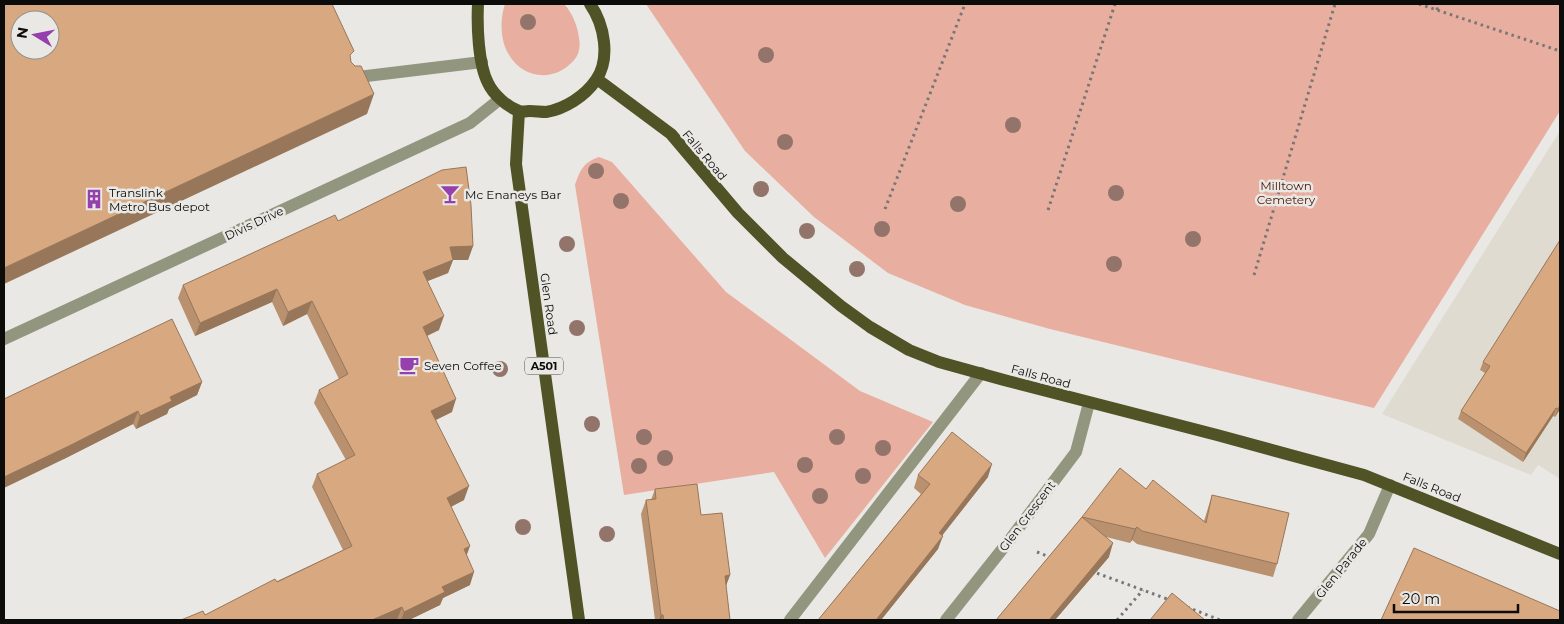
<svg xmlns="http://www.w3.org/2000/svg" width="1564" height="624" font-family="Montserrat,sans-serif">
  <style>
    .built { fill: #e0dbd1 }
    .green { fill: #e8ae9f }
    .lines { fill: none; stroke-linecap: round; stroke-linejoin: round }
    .path { stroke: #787775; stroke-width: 3; stroke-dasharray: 2.5 4; stroke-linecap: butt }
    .minor { stroke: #93967e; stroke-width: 12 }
    .major { stroke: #4f5326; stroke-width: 12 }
    .tree { fill: #93746a }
    .wall { fill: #ba916f }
    .shaded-wall { fill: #97765a }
    .building { fill: #d8a981; stroke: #97765a; fill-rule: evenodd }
    .labels { text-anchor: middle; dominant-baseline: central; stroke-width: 5; stroke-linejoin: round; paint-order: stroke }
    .shield { fill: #e9e8e4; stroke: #4e4e4c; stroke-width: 1 }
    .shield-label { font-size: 11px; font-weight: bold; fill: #0c0c0b }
    .street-label { font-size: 12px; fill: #0c0c0b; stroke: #e9e8e4 }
    .park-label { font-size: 12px; fill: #4c1607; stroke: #e9e8e4 }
    .poi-label { font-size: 12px; fill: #0c0c0b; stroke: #e9e8e4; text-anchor: start }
  </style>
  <rect width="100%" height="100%" fill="#e9e8e4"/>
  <path class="built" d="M1560 131V479L1538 465 1531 475 1382 414Z"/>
  <path class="green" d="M505 4H564C572 12 578 27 579 38 581 50 578 58 569 65 549 83 520 76 508 53 500 40 500 18 505 4Z
    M646 4H1560V111L1374 408 1050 329 965 305 888 273 814 217 745 151Z
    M599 157 612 162 726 292 860 391 933 422 825 558 774 472 624 495 575 185C580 170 584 162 599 157Z"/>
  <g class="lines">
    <path class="path" d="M1419 4 1560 51
      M1437 10 1438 4
      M885 209 965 4
      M1048 210 1115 4
      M1254 275 1335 4
      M1037 552 1052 558
      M1091 571 1170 600
      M1187 607 1220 620
      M1117 620 1143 590"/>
    <path class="minor" d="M350 78 482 62
      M4 339 470 123 500 99
      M790 620 981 373
      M946 620 1008 542 1076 452 1089 403
      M1298 620 1369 534 1390 485"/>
    <path class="major" d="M478 4C477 25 478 64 488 83 493 94 507 107 519 111 522 112 527 111 530 111 535 111 541 112 546 112 565 109 585 96 596 80 611 58 604 24 590 4
      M597 79 671 134 738 213 783 258 841 306 870 327 909 350 939 362 1004 380 1217 435 1364 475 1560 554
      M519 111 516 164 579 620"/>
  </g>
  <g class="tree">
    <circle cx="528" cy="22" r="8"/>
    <circle cx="766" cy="55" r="8"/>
    <circle cx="1013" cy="125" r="8"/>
    <circle cx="785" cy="142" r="8"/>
    <circle cx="596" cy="171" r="8"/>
    <circle cx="761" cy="189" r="8"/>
    <circle cx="1116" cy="193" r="8"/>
    <circle cx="621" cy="201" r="8"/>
    <circle cx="958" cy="204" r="8"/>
    <circle cx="882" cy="229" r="8"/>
    <circle cx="807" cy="231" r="8"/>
    <circle cx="1193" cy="239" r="8"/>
    <circle cx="567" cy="244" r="8"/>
    <circle cx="1114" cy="264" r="8"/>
    <circle cx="857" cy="269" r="8"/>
    <circle cx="577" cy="328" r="8"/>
    <circle cx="500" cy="369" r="8"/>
    <circle cx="592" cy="424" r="8"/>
    <circle cx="644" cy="437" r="8"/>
    <circle cx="837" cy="437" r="8"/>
    <circle cx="883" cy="448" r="8"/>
    <circle cx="665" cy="458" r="8"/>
    <circle cx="805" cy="465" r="8"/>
    <circle cx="639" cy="466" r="8"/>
    <circle cx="863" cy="476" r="8"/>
    <circle cx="820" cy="496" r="8"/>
    <circle cx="523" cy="527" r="8"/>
    <circle cx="607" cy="534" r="8"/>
  </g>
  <path class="wall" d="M338 221 473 246 468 260H453L448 273 427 281 439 330 427 336 452 412 436 420 464 500 451 507 466 555 470 585 443 598 440 605 409 620 205 615 343 550 312 487 317 474 346 460 314 403 319 390 339 379 307 314 283 326 272 302 195 336 178 298 183 285Z
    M1483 362 1560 409 1555 417 1553 416 1523 462 1458 419 1461 411 1485 373 1480 370Z
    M202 382 197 395 169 409 167 414 136 429 133 424 64 459 4 399Z
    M918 475 988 477 942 535 938 549 881 620H818L921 494 914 488Z
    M655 489 701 515 730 575 726 586 730 620H655L641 514 646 500H651Z
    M1146 489 1204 521 1212 495 1277 564 1273 577 1137 544 1132 540 1130 543 1106 537 1109 557 1055 620H996L1081 518Z"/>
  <path class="shaded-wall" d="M374 94 367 114 4 284V268Z
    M473 246 468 260H453L448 273 418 285 423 272 450 247Z
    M277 289 272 302 195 336 200 323Z
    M312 301 307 314 283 326 288 312Z
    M444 316 439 330 418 340 423 327Z
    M202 382 197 395 169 409 167 414 136 429 140 416 170 397Z
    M456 399 452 412 427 424 431 411Z
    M1560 405V409L1555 417 1558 409Z
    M1556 408 1553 416 1523 462 1526 453Z
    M138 411 133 424 64 459 4 488V477Z
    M992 464 988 477 934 546 939 533Z
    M469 486 464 500 442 511 447 498Z
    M1137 527 1132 540 1130 543 1135 529Z
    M943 536 938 549 881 620H876Z
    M1113 543 1109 557 1055 620H1049Z
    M470 546 465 560 464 549Z
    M474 572 470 585 443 598 440 605 409 620H401L404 612 442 587Z
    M730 575 725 588V576Z
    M402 607 397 620H372Z
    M661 615H663L661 620H659Z"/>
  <path class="building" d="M4 4H332L354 51 350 55 351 62 355 66H361L374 94 4 268ZM20 20H50V50H20Z
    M466 167 471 205 473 246 450 247 453 260 423 272 444 316 423 327 456 399 431 411 469 486 447 498 470 546 464 549 474 572 442 587 445 592 404 612 402 607 372 620H181L203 611 205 615 275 579 277 582 352 546 317 474 355 455 319 390 348 374 312 301 288 312 277 289 200 323 183 285 335 215 338 221 442 170Z
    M1560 240V405L1558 409 1556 408 1526 453 1461 411 1490 366 1483 362Z
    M172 319 202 382 170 397 172 401 140 416 138 411 69 446 4 477V399Z
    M952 432 992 464 939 533 943 536 876 620H818L930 484 918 475Z
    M1120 468 1146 489 1153 480 1206 523 1212 495 1289 513 1277 564 1142 531 1137 527 1135 529 1082 517Z
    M697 484 701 515 722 513 730 575 725 576 730 620H664L663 615H661L646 500 656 499 655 489Z
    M1082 517 1113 543 1049 620H996Z
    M1414 548 1560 611V620H1381Z
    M1172 593 1205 620H1150Z"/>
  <defs>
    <symbol id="bar-bare" viewBox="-9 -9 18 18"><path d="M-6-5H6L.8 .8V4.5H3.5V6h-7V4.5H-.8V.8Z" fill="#9540ad" stroke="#e9e8e4" stroke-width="2.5" paint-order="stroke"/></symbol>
    <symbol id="building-bare" viewBox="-9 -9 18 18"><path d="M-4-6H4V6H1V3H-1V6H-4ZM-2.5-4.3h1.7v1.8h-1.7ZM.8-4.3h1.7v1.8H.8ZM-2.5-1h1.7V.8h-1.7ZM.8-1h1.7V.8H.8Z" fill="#9540ad" stroke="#e9e8e4" stroke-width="2.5" paint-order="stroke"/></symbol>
    <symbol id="cafe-bare" viewBox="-9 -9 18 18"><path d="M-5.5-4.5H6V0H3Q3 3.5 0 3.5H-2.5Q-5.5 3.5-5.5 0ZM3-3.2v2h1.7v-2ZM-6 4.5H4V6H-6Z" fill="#9540ad" stroke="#e9e8e4" stroke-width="2.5" paint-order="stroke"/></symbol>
  </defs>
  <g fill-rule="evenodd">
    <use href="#bar-bare" x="436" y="180" width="28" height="28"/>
    <use href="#building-bare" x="80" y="185" width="28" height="28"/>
    <use href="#cafe-bare" x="395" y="351" width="28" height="28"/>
  </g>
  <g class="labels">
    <rect class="shield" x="525" y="357.5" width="38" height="17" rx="4"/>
    <g class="shield-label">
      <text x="544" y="366">A501</text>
    </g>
    <g class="street-label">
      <text transform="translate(705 155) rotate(50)">Falls Road</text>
      <text transform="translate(254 223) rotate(-25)">Divis Drive</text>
      <text transform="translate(549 304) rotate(82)">Glen Road</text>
      <text transform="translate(1041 376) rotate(15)">Falls Road</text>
      <text transform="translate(1432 487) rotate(22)">Falls Road</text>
      <text transform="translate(1027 516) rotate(-53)">Glen Crescent</text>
      <text transform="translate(1341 568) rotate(-51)">Glen Parade</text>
    </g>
    <g class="park-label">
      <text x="1286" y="185">Milltown<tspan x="1286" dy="14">Cemetery</tspan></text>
    </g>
    <g class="poi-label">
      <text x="109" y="192">Translink<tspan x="109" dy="14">Metro Bus depot</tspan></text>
      <text x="465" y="194">Mc Enaneys Bar</text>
      <text x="424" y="365">Seven Coffee</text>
    </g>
  </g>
  <rect width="1564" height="624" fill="none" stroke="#0c0c0b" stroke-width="10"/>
  <g transform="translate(35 35) rotate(280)"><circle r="24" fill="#e9e8e4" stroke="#91908d"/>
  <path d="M0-4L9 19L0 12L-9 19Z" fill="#9540ad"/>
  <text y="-8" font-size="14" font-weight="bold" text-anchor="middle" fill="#0c0c0b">N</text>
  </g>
  <path d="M1394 604v8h124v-8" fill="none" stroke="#0c0c0b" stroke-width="2.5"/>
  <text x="1402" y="604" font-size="15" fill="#0c0c0b" stroke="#e9e8e4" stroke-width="4" paint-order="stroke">20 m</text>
</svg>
